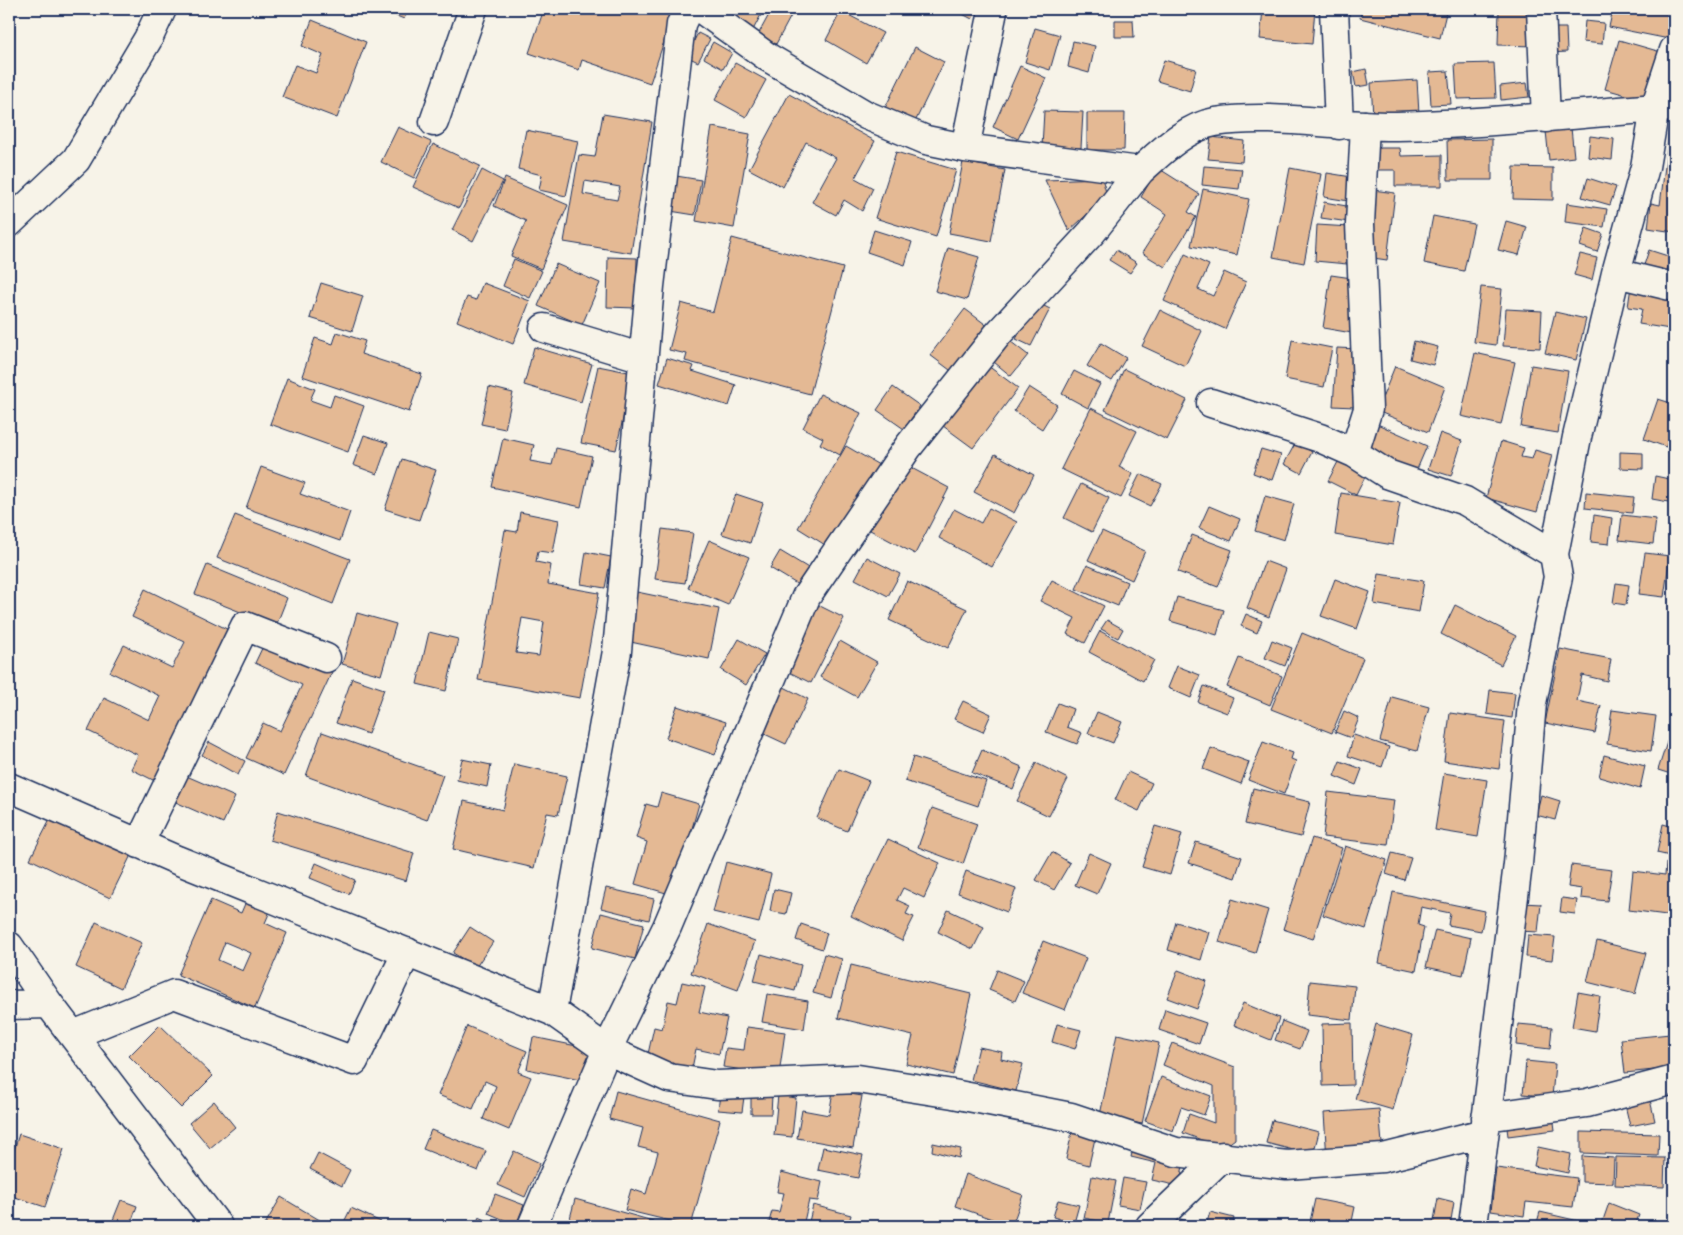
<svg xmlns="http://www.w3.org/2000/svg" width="1683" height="1235" font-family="Caveat,sans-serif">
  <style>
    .building { fill: #e4b994; stroke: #1b2f5e; fill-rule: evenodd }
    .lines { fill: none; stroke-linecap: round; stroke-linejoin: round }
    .minor-casing { stroke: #1b2f5e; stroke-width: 31 }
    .minor { stroke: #f7f3e8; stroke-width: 28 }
  </style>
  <rect width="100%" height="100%" fill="#f7f3e8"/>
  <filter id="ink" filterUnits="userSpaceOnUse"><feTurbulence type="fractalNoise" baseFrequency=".02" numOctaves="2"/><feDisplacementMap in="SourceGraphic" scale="10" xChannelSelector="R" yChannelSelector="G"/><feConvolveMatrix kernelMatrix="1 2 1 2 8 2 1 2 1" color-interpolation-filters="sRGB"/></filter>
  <g filter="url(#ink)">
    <path class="building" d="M379 9H408L404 19Z
      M544 9H675L650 83 582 60 579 70 529 53Z
      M717 9H764L753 30Z
      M772 9H782L792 14 776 44 758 35Z
      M953 9H978L972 19Z
      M1263 9H1315L1312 44 1260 39Z
      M1362 9H1447L1440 38 1360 18Z
      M1499 9H1535L1534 46 1498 45Z
      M1613 9H1674V40L1609 27Z
      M841 11 883 33 866 63 826 40Z
      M312 20 366 42 337 118 282 97 295 65 316 73 323 55 302 46Z
      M1115 20H1133L1134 37H1115Z
      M1585 21 1604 23 1602 44 1583 42Z
      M1035 28 1060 35 1050 70 1025 62Z
      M1549 28H1566L1567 52 1550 53Z
      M698 33 710 39 698 62 686 56Z
      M1619 40 1661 52 1648 101 1605 89Z
      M1073 41 1095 46 1089 73 1068 67Z
      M713 42 732 53 723 69 704 58Z
      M915 47 944 62 915 122 885 108Z
      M1164 60 1196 69 1190 91 1157 81Z
      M735 63 766 80 746 117 715 100Z
      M1494 63 1496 98 1457 99 1455 64Z
      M1020 66 1046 78 1018 139 993 127Z
      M1366 69 1369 85 1356 87 1353 72Z
      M1448 71 1451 104 1431 105 1429 72Z
      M1417 80 1419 114 1373 116 1371 83Z
      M1527 83 1529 97 1501 100 1500 86Z
      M789 94 875 141 855 178 873 188 862 211 844 200 836 215 812 202 836 158 806 142 783 187 749 169Z
      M1044 111 1083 112 1081 148 1042 147Z
      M1672 112H1674V232L1648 228 1651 203 1660 205Z
      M1087 113H1125L1124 150H1087Z
      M603 114 652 122 631 253 564 242 579 155 595 157ZM585 181 620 187 617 200 583 194Z
      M398 127 431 142 414 178 381 162Z
      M712 127 750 134 734 228 696 221Z
      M1571 128 1574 157 1549 160 1546 131Z
      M526 130 578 141 566 196 539 190 542 175 518 169Z
      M1590 136 1614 139 1612 160 1588 157Z
      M1211 137 1244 141 1242 162 1208 159Z
      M1492 139V180H1448L1447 140Z
      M433 144 480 166 459 208 413 187Z
      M1376 148H1400L1401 156 1442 155V186H1395V170H1376Z
      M896 152 956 170 936 237 875 218Z
      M963 162 1005 170 991 241 949 233Z
      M1204 166 1242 169 1239 189 1202 185Z
      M1514 167 1553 168V200L1513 199Z
      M1158 168 1199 194 1188 212 1196 217 1165 267 1142 253 1167 214 1141 197Z
      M1290 168 1321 174 1304 263 1273 257Z
      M482 170 503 181 473 241 452 230Z
      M1327 173 1358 178 1355 202 1324 197Z
      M670 175 701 180 695 215 664 210Z
      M505 178 568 205 541 269 511 256 526 221 494 206Z
      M1102 178 1107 196 1069 231 1045 180Z
      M1588 178 1616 187 1610 205 1582 197Z
      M1203 189 1249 199 1237 255 1191 246Z
      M1373 190 1395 193 1387 260 1366 257Z
      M1324 202 1352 207 1349 222 1321 218Z
      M1567 203 1607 209 1604 227 1565 222Z
      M1433 216 1474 224 1464 271 1424 263Z
      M1506 221 1527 227 1519 255 1498 250Z
      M1317 225 1350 227 1347 264 1315 261Z
      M1586 228 1603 234 1597 252 1580 246Z
      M874 230 912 242 905 265 867 252Z
      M732 238 843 268 810 394 685 361 687 354 669 350 681 303 713 312Z
      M948 248 979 257 967 300 935 291Z
      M1116 250 1137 263 1130 273 1109 260Z
      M1649 250 1671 257 1665 279 1642 271Z
      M1185 254 1209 265 1198 289 1213 296 1224 272 1246 282 1225 329 1164 301Z
      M1580 254 1597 258 1592 280 1574 275Z
      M608 257 637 258 636 308 607 307Z
      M514 259 542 271 530 298 503 286Z
      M556 264 600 283 582 325 538 306Z
      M1331 275 1359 279 1352 333 1323 328Z
      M321 283 363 296 352 331 310 318Z
      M483 283 530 301 513 344 457 321 467 297 476 300Z
      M1631 286 1674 293 1670 329 1639 324 1642 309 1628 307Z
      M1481 287 1502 289 1496 345 1474 342Z
      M1036 302 1050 309 1031 346 1016 339Z
      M965 309 989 327 954 373 930 355Z
      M1506 309 1542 311 1540 348 1503 346Z
      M1160 310 1202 331 1185 366 1142 346Z
      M1555 312 1586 319 1576 360 1545 353Z
      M337 332 365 341 361 354 422 374 409 412 302 376 315 338 333 344Z
      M1006 338 1028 355 1011 376 989 358Z
      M1292 340 1332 348 1324 387 1285 379Z
      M1414 341 1438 347 1433 365 1410 359Z
      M1101 343 1126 358 1112 381 1087 366Z
      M534 347 592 364 581 402 524 385Z
      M1337 348 1358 349 1354 407 1333 406Z
      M1475 353 1515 362 1501 425 1461 416Z
      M667 358 694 366 692 371 736 385 729 406 659 384Z
      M984 363 1018 388 973 448 939 423Z
      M1531 365 1568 371 1558 433 1521 427Z
      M598 366 633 373 616 450 581 443Z
      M1395 366 1445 387 1428 432 1377 411Z
      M1124 369 1187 400 1167 440 1105 410Z
      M1074 371 1100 384 1088 408 1062 394Z
      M287 378 315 389 310 400 330 407 334 395 364 406 348 452 270 424Z
      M489 387 513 393 505 429 481 424Z
      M893 387 920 406 904 429 877 410Z
      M1029 387 1057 405 1042 429 1014 411Z
      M820 394 861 413 840 455 820 444 823 438 803 428Z
      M1658 399 1674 404V423L1666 447 1644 439Z
      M1091 408 1137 431 1119 467 1133 474 1121 498 1061 469Z
      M1375 423 1427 446 1415 474 1363 451Z
      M1440 433 1462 441 1451 476 1428 469Z
      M364 435 388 443 377 474 353 465Z
      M503 438 534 445 530 461 552 465 556 448 592 456 581 507 492 487Z
      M1501 441 1524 448 1521 457 1532 459 1535 450 1552 455 1537 512 1486 498Z
      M1296 442 1312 452 1301 473 1284 464Z
      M846 446 879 465 830 548 798 528Z
      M1261 449 1281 455 1272 480 1253 473Z
      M1620 452 1643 453V469L1620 468Z
      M995 454 1034 475 1014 513 974 492Z
      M1340 458 1368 471 1356 495 1328 481Z
      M402 459 436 470 419 520 385 509Z
      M904 464 949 488 915 554 870 530Z
      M261 467 305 483 300 494 350 512 340 541 246 508Z
      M1140 474 1162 484 1150 506 1129 496Z
      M1655 476 1674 480V503L1652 499Z
      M1081 484 1109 498 1092 532 1064 518Z
      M1586 492 1634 497 1632 513 1585 508Z
      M1341 493 1400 503 1393 545 1335 535Z
      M736 494 763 503 750 543 722 534Z
      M1265 496 1294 504 1284 540 1255 531Z
      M1209 506 1240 519 1231 541 1199 528Z
      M989 508 1017 522 992 567 939 538 954 509 981 523Z
      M520 512 559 520 553 553 538 551 536 562 551 565 548 584 599 593 580 698 478 680 505 530 517 532ZM522 618 544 622 539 656 516 653Z
      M235 515 350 559 333 604 217 558Z
      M1594 515 1612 518 1609 544 1591 542Z
      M1622 515 1656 519 1653 544 1619 540Z
      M662 529 693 533 685 583 655 579Z
      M1102 531 1145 551 1132 580 1088 560Z
      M1192 535 1232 550 1218 587 1178 572Z
      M709 540 749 557 728 605 688 588Z
      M780 551 815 572 805 589 770 568Z
      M586 552 611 557 605 588 581 584Z
      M1645 553 1670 556 1664 597 1639 594Z
      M867 557 900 574 888 596 855 579Z
      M1265 561 1286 569 1269 617 1247 608Z
      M207 565 287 598 276 626 195 594Z
      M1087 565 1127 582 1118 606 1076 589Z
      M1379 574 1424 581 1419 612 1374 604Z
      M1335 579 1370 592 1357 629 1321 616Z
      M1052 580 1104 606 1085 643 1067 634 1075 618 1040 601Z
      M907 581 967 609 948 648 889 620Z
      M1616 583 1629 585 1626 605 1613 603Z
      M145 589 231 631 157 782 131 769 138 755 88 731 104 698 149 720 160 696 110 672 124 645 172 668 185 642 132 617Z
      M637 592 719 609 709 659 626 641Z
      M1177 597 1224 610 1217 635 1170 621Z
      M816 604 844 618 811 683 783 669Z
      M1455 605 1516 636 1501 665 1441 634Z
      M357 613 396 624 381 675 342 664Z
      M1246 614 1262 621 1257 633 1241 626Z
      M1107 620 1123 629 1118 638 1101 629Z
      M1100 631 1154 660 1143 681 1089 652Z
      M429 632 458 639 446 691 417 684Z
      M1302 633 1363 658 1332 733 1271 709Z
      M739 639 765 654 746 685 721 670Z
      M1272 640 1292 648 1285 666 1265 658Z
      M840 641 877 662 857 697 820 677Z
      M265 642 332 672 284 775 246 758 263 723 280 731 302 685 255 663Z
      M1560 649 1611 659 1607 681 1582 675 1577 701 1601 706 1595 733 1545 723Z
      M1239 658 1282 676 1270 705 1227 687Z
      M1177 666 1200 675 1191 698 1168 688Z
      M352 678 384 689 368 734 336 723Z
      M778 684 808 699 786 744 756 730Z
      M1204 686 1233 698 1227 713 1198 702Z
      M1490 690 1515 693 1512 718 1487 714Z
      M1392 697 1429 707 1417 751 1380 741Z
      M963 701 991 714 983 732 954 719Z
      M1058 703 1073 709 1067 727 1082 733 1077 744 1046 732Z
      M677 706 726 722 715 755 666 738Z
      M1612 710 1656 716 1651 751 1607 744Z
      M1344 711 1359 718 1351 738 1335 732Z
      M1097 712 1122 722 1113 743 1088 733Z
      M1450 713 1505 721 1499 769 1444 761Z
      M322 732 443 775 427 820 306 776Z
      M1354 735 1389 747 1382 767 1348 756Z
      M1668 739 1674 741V775L1658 770Z
      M209 742 245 761 238 775 202 755Z
      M1263 742 1293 753 1291 759 1296 761 1284 794 1248 780Z
      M1211 748 1249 762 1241 784 1203 769Z
      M982 750 1022 767 1013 789 972 773Z
      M1604 755 1645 766 1640 789 1599 777Z
      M913 757 986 781 978 806 905 781Z
      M462 759 491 765 487 787 457 780Z
      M1340 761 1362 769 1356 785 1334 776Z
      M1036 763 1068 779 1049 816 1017 801Z
      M514 764 567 776 558 815 547 813 534 868 453 849 464 801 503 810Z
      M839 769 869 781 847 831 817 818Z
      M1128 772 1152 783 1139 811 1115 800Z
      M1444 773 1487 780 1478 837 1435 830Z
      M182 774 235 797 223 823 171 800Z
      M1253 788 1310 802 1301 837 1245 824Z
      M1328 792 1394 800 1388 845 1323 837Z
      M661 793 699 804 673 895 635 884 647 842 636 838 646 804 657 807Z
      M1541 795 1560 801 1555 820 1536 815Z
      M932 808 977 824 963 864 918 847Z
      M278 811 414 853 406 881 270 840Z
      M54 812 133 851 110 898 30 859Z
      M1663 824 1674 827V857L1657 853Z
      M1155 826 1182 834 1170 875 1142 867Z
      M1312 838 1342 848 1313 939 1283 929Z
      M888 839 940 863 924 898 903 888 897 900 910 906 906 914 914 917 902 941 851 916Z
      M1196 842 1242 857 1235 878 1189 863Z
      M1345 846 1387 860 1366 929 1323 915Z
      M1052 852 1070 863 1054 890 1036 880Z
      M1089 853 1111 863 1097 894 1075 885Z
      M1392 853 1411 858 1404 880 1386 874Z
      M726 862 771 874 759 923 713 912Z
      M316 863 355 880 349 894 310 878Z
      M1666 863 1674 864V916L1629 910 1633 871 1665 875Z
      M1571 865 1612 870 1607 901 1581 898 1582 889 1568 887Z
      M966 871 1016 889 1007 912 958 893Z
      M606 888 654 899 649 920 601 908Z
      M774 889 791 893 786 914 770 911Z
      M1393 892 1485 911 1481 931 1448 925 1450 913 1421 907 1418 925 1424 927 1416 971 1379 963Z
      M1562 898 1577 900 1575 914 1560 912Z
      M247 899 271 909 265 923 287 933 255 1008 178 975 211 900 241 913ZM225 942 251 953 243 971 218 960Z
      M1232 899 1268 910 1255 953 1219 942Z
      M1522 903 1541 904 1538 932 1519 931Z
      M948 910 984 927 973 949 938 932Z
      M601 913 644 924 635 959 592 948Z
      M96 922 142 943 121 988 76 967Z
      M1176 922 1209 932 1201 960 1168 950Z
      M708 924 755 941 738 990 691 973Z
      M801 924 827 933 822 949 796 940Z
      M470 927 493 942 476 967 453 953Z
      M1435 930 1471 938 1463 975 1426 967Z
      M1528 935 1555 937 1552 960 1526 957Z
      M1043 941 1086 958 1065 1010 1022 993Z
      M1597 941 1646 953 1635 994 1587 982Z
      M761 954 801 965 795 991 754 981Z
      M824 954 842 959 831 998 813 993Z
      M851 965 971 994 953 1075 906 1064 913 1036 838 1018Z
      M997 970 1024 981 1015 1001 989 990Z
      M1178 970 1207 981 1197 1009 1167 998Z
      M1310 981 1355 986 1352 1020 1307 1015Z
      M682 982 705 987 699 1012 727 1018 719 1054 696 1049 691 1073 646 1063 654 1027 662 1029 668 1001 677 1003Z
      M1578 992 1600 996 1595 1031 1572 1027Z
      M767 994 808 1001 804 1029 762 1022Z
      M1243 1003 1279 1018 1271 1040 1234 1025Z
      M1165 1009 1206 1023 1199 1044 1159 1030Z
      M1282 1021 1307 1031 1300 1049 1275 1040Z
      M1352 1023 1353 1085 1323 1086 1322 1024Z
      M1057 1024 1081 1030 1075 1049 1052 1042Z
      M1376 1024 1413 1035 1393 1110 1355 1099Z
      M1518 1024 1552 1027 1550 1049 1516 1045Z
      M160 1025 213 1076 181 1108 129 1056Z
      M467 1026 527 1051 518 1072 531 1077 509 1130 483 1119 496 1086 485 1081 473 1109 438 1095Z
      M747 1027 785 1032 779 1075 723 1067 726 1048 744 1050Z
      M1117 1034 1159 1043 1142 1124 1100 1115Z
      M1670 1034 1673 1068 1625 1073 1621 1039Z
      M533 1037 591 1049 585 1081 527 1069Z
      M1172 1043 1235 1067V1139L1223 1148 1183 1133 1189 1114 1214 1123V1086L1163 1065Z
      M979 1047 1002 1052 1001 1059 1023 1064 1016 1091 971 1080Z
      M1526 1061 1555 1064 1552 1097 1523 1094Z
      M1161 1077 1211 1096 1204 1115 1181 1107 1173 1131 1145 1121Z
      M616 1091 720 1120 691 1226 625 1210 631 1189 646 1194 658 1152 638 1147 643 1128 609 1119Z
      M833 1091 862 1096 853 1148 797 1138 802 1110 829 1115Z
      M720 1094 744 1097 742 1112 718 1110Z
      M751 1095H772L771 1114H751Z
      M778 1095 796 1098 792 1137 774 1135Z
      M1650 1100 1655 1121 1630 1126 1625 1105Z
      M214 1101 235 1127 210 1148 189 1123Z
      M1379 1109 1383 1155 1327 1159 1324 1113Z
      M1553 1115 1555 1130 1508 1136 1506 1120Z
      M1272 1120 1319 1132 1313 1155 1266 1143Z
      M1073 1128 1096 1134 1089 1165 1066 1159Z
      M431 1130 486 1151 478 1171 423 1149Z
      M1581 1132 1659 1134 1658 1156 1581 1153Z
      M19 1134 64 1149 45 1207 9 1195V1166Z
      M933 1143 961 1149 959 1158 932 1151Z
      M823 1147 863 1155 858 1178 818 1170Z
      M1538 1147 1571 1154 1568 1173 1534 1166Z
      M1133 1149 1184 1161 1179 1186 1152 1180 1156 1163 1131 1157Z
      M514 1151 540 1163 525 1197 498 1185Z
      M318 1153 350 1170 342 1186 310 1169Z
      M1582 1156 1614 1158 1613 1183 1582 1182Z
      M1616 1157 1665 1158 1664 1187 1615 1185Z
      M1496 1168 1577 1178 1573 1207 1526 1202 1524 1216 1491 1211Z
      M781 1172 822 1182 818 1201 809 1200 803 1226H768L772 1211 779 1212 784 1193 777 1192Z
      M966 1174 1023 1195 1012 1226 955 1206Z
      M1092 1176 1116 1181 1108 1223 1084 1218Z
      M1123 1178 1146 1182 1140 1209 1118 1205Z
      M495 1194 524 1205 516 1225 488 1213Z
      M281 1197 323 1222 321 1226H264Z
      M1438 1198 1454 1202 1450 1226H1433Z
      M575 1199 653 1221 652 1226H568Z
      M1315 1199 1355 1207 1351 1226H1309Z
      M121 1200 137 1206 130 1226 113 1220Z
      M1058 1200 1079 1205 1074 1223 1053 1217Z
      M1609 1203 1639 1215 1635 1226H1601Z
      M813 1205 851 1215 848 1226H808Z
      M351 1208 381 1222 379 1226H342Z
      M1210 1212 1234 1218 1232 1226H1206Z
      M1540 1212 1583 1222 1582 1226H1536Z
      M1172 1216 1200 1226H1167Z
      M479 1217 500 1226H475Z"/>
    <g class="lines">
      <defs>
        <path id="minor" d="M701 9 769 58 866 115 926 140 965 148 1140 171C1161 152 1186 127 1215 122 1275 113 1337 127 1397 126 1489 124 1581 113 1673 107
          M1334 9 1339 125
          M1541 9 1546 118
          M434 122 473 9
          M1365 125 1360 224 1368 409 1354 453 1387 474 1465 501 1554 554
          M965 148 993 11
          M9 223 76 160 148 39 162 9
          M1616 273 1674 287
          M544 328 643 358
          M1211 403 1320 438 1354 453
          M9 787 177 860 552 1011 607 1050 669 1078 717 1085 858 1079 953 1094 1071 1117 1176 1152 1287 1165 1383 1158 1484 1133
          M139 844 245 626 326 658
          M9 946 49 1004 218 1226
          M9 1005 49 1004
          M552 1011 617 651 650 286 681 24 688 9
          M73 1035 174 994 354 1061 407 952
          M1486 1117 1587 1103 1674 1080
          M532 1226 607 1050 667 927 806 597 908 447 998 334 1092 232 1140 171
          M1150 1226 1223 1156
          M1473 1226 1518 864 1532 703 1558 577 1554 554 1577 437 1616 273 1645 167 1655 108 1674 50"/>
      </defs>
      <use href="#minor" class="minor-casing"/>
      <use href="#minor" class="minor"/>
    </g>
  </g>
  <rect width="1683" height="1235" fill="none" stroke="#f7f3e8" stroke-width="30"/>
  <rect x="15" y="15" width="1653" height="1205" fill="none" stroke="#1b2f5e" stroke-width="2" filter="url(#ink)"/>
</svg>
